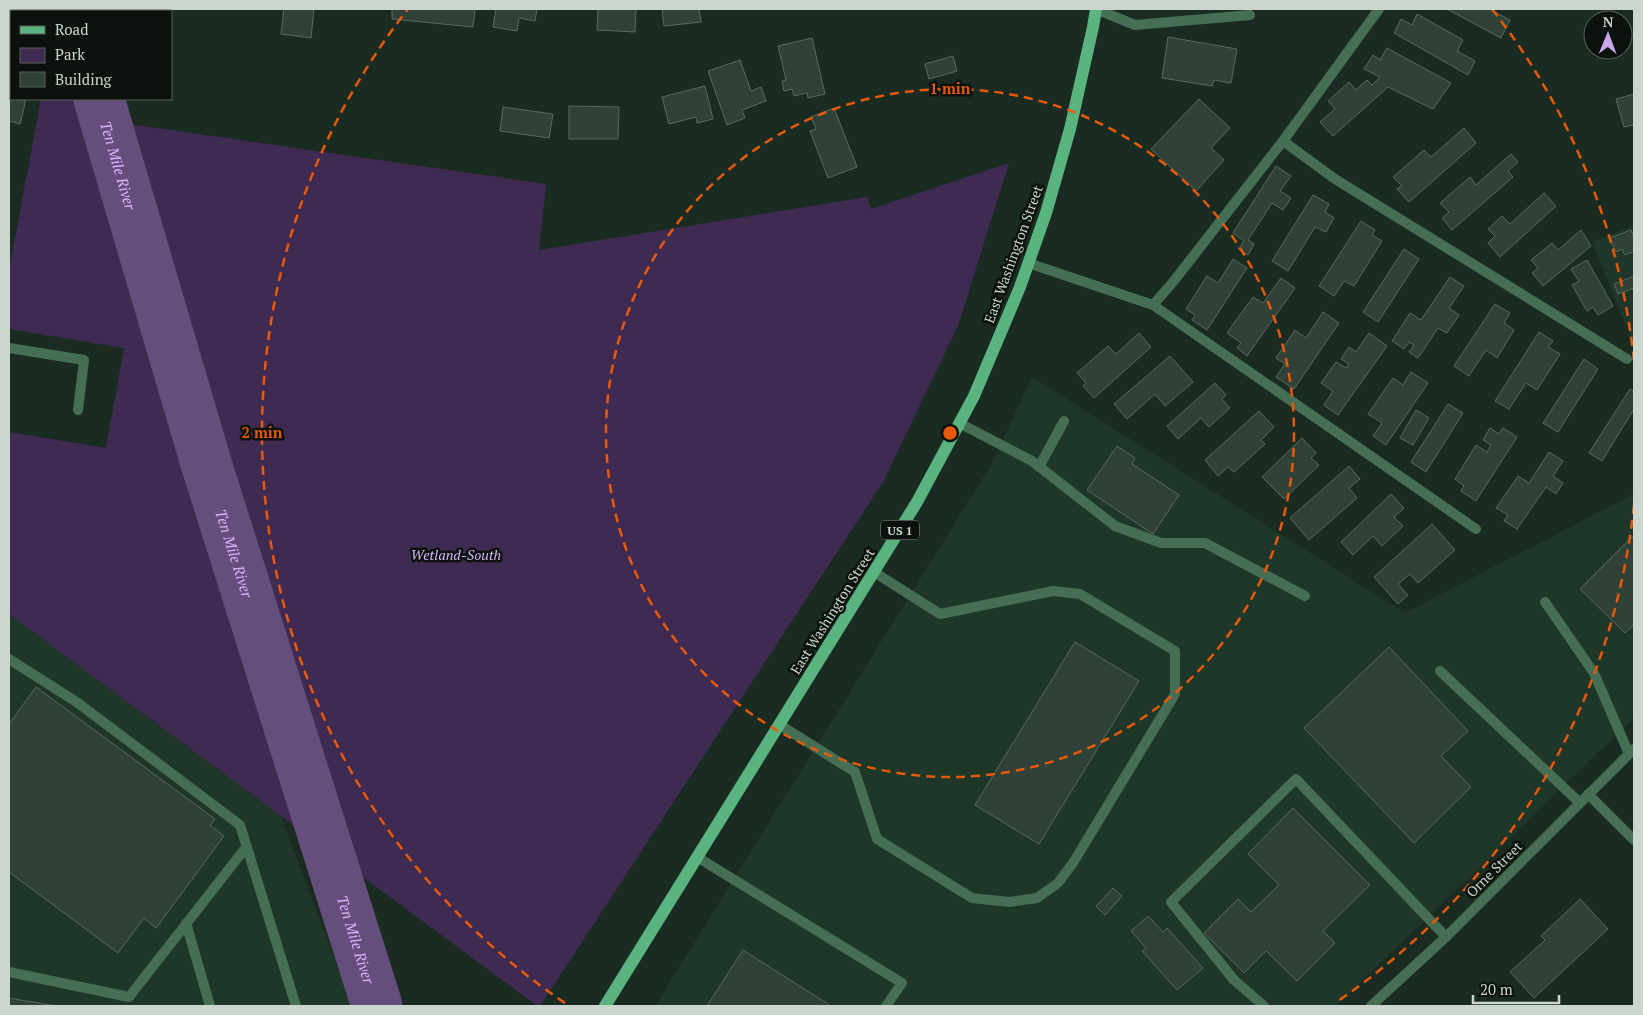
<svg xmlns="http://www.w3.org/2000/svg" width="1643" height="1015" font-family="'PT Serif',serif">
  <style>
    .built { fill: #1f3728 }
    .green { fill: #3f2a52 }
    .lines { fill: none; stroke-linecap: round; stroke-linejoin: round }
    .river { stroke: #654e7c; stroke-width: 51 }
    .building { fill: #304237; stroke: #576a5d }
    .service { stroke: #456e54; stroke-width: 10 }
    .minor { stroke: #456e54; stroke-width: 10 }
    .primary { stroke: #5ab47f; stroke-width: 12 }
    .ring { fill: none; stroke: #e8590c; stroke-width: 2.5; stroke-dasharray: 9 6 }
    .labels { text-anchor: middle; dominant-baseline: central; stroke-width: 5; stroke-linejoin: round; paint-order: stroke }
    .shield { fill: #0b120d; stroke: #919b94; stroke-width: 1 }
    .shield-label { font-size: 12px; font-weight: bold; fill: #cbd6ce }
    .street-label { font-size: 14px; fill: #cbd6ce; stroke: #0b120d }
    .park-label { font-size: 14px; font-style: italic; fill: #d9b5ff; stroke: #0b120d }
    .water-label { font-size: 15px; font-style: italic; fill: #d7b3fd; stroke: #0b120d }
    .centre { fill: #e8590c; stroke: #0b120d; stroke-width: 2.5 }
    .ring-label { font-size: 15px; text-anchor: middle; font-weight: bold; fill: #e8590c; stroke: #0b120d; stroke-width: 5; stroke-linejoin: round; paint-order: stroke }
  </style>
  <rect width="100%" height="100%" fill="#1a2c21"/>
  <path class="built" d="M1634 225V345L1592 242Z
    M1032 377 1405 613 1634 494V718L1336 1006H655L991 465Z
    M9 614 281 816 352 1006H9Z"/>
  <path class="green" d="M41 99H86L87 118 546 184 539 250 867 197 871 209 1009 163 958 326 883 482 540 1006H537L9 614V432L106 448 124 348 9 329V270Z"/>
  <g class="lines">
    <g class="river">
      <path d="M85 9V11"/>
      <path id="s1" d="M99 99 206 463 377 1006"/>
    </g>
  </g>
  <path class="building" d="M9 9 19 11H11V48H9Z
    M103 9H130V11H103Z
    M284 9H314L311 38 281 34Z
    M392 9H475L473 27 392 19Z
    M496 9H537L535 21 519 18 517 31 493 27Z
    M598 9H636L635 32 597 30Z
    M662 9H699L701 22 664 26Z
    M1447 9H1489L1510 20 1501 38Z
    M1417 14 1463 40 1457 51 1475 61 1468 75 1394 33 1401 19 1412 25Z
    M1168 37 1237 49 1231 83 1214 80 1212 86 1162 78Z
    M812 38 825 94 808 98 807 93 794 96 792 89 784 91 782 81 786 80 778 46Z
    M1387 48 1451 83 1433 109 1388 87 1333 136 1320 122 1335 109 1328 101 1349 82 1356 90 1367 80 1372 85 1380 77 1364 69 1373 55 1380 60Z
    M953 56 957 71 929 79 925 64Z
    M740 60 751 91 761 87 766 101 742 110 745 118 727 125 708 71Z
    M9 85 11 86V99H26L20 124 9 121Z
    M705 86 713 119 697 123 696 117 669 124 662 97Z
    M1634 94V125L1624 127 1616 99Z
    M1199 99 1230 128 1211 148 1224 160 1196 191 1151 149Z
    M569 106 619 107 618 139H569Z
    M503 107 553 114 549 138 500 131Z
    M834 108 857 167 828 178 810 131 816 129 811 117Z
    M1464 128 1476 143 1409 202 1397 189 1402 186 1393 177 1424 150 1431 157Z
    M1511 154 1518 162 1508 171 1513 177 1452 230 1442 218 1449 212 1440 203 1470 177 1476 185Z
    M1276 166 1291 176 1280 191 1291 198 1283 210 1272 203 1248 240 1254 244 1248 255 1238 249 1244 241 1233 233Z
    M1544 193 1556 206 1500 257 1488 243 1495 236 1488 229 1502 216 1510 224Z
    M1313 195 1329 204 1325 212 1334 218 1326 232 1315 227 1288 271 1272 261Z
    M1361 221 1375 230 1372 235 1382 241 1354 286 1344 281 1334 296 1319 286Z
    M1581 230 1591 246 1543 286 1532 273 1538 268 1531 260 1552 243 1558 250Z
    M1631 230 1634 238V251L1625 255 1622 249 1616 252 1610 238Z
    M1404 249 1419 259 1378 322 1363 312Z
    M1233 259 1247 268 1207 330 1192 320 1195 315 1186 309 1207 276 1218 283Z
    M1587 260 1613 306 1598 315 1593 307 1587 311 1572 285 1579 281 1571 269Z
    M1634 276V288L1618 294 1614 284Z
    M1450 277 1464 286 1449 308 1459 315 1447 333 1438 328 1418 358 1409 352 1414 345 1409 342 1404 349 1392 341 1410 313 1421 320Z
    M1281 278 1295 288 1247 356 1237 348 1241 343 1227 333 1253 297 1263 303Z
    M1495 304 1510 313 1504 323 1514 330 1497 358 1486 350 1469 376 1454 366Z
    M1323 312 1339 323 1294 389 1276 377 1285 364 1276 358 1295 330 1306 338Z
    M1539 332 1553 341 1548 347 1560 354 1537 390 1526 383 1509 409 1495 401Z
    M1139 333 1151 347 1094 398 1083 386 1086 383 1077 373 1108 346 1116 354Z
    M1369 333 1387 346 1338 415 1324 405 1333 391 1321 383 1336 362 1346 368 1349 364 1341 359 1349 347 1356 352Z
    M1170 356 1193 382 1165 406 1155 394 1127 419 1114 404Z
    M1584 359 1598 369 1558 432 1543 423Z
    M1411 372 1428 383 1386 445 1373 436 1382 423 1368 414 1393 378 1403 385Z
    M1215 383 1226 395 1222 399 1230 408 1209 427 1201 418 1178 439 1167 426Z
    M1630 389 1634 392V409L1602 461 1589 453Z
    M1448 404 1463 413 1426 472 1411 462Z
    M1416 410 1429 418 1413 445 1400 438Z
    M1259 411 1274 427 1261 440 1265 444 1234 472 1228 467 1218 476 1205 460Z
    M1490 428 1499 434 1503 428 1517 437 1476 501 1461 491 1464 486 1455 479 1476 445 1487 452 1491 445 1483 440Z
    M1302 438 1316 453 1311 458 1319 465 1284 499 1262 477Z
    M1117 446 1135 458 1132 464 1179 495 1153 534 1087 490Z
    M1549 452 1563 461 1553 476 1563 483 1556 494 1546 487 1517 529 1504 521 1508 515 1496 508 1518 476 1529 483Z
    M1349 466 1360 479 1349 488 1357 498 1309 540 1290 518Z
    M1391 494 1404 508 1394 517 1403 526 1382 546 1373 536 1353 555 1341 542Z
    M1432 524 1455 550 1418 583 1410 574 1398 584 1408 595 1398 604 1374 577Z
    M1634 535V624L1625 633 1580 589Z
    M1075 642 1139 681 1039 844 975 805Z
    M1389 647 1468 731 1441 756 1471 787 1414 843 1304 728Z
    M36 687 215 819 210 825 224 836 156 928 144 918 118 953 9 872V724Z
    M1293 808 1370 885 1323 931 1335 943 1297 981 1266 951 1244 973 1204 933 1238 899 1251 912 1279 885 1248 854Z
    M1113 888 1122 896 1105 915 1096 906Z
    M1580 899 1608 929 1534 998 1510 972 1545 940 1541 936Z
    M1148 916 1163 932 1167 928 1203 968 1177 990 1142 951 1146 948 1131 931Z
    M743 950 831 1006H707Z
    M9 998 56 1006H9Z"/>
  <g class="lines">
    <path class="service" d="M1096 9 1135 25 1250 15
      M1379 9 1283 141 1335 179 1627 359
      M1028 263 1153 305 1173 282 1283 141
      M1153 305 1476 529
      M9 348 84 360 78 410
      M959 423 1032 461 1115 526 1161 543H1205L1305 596
      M1039 467 1064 421
      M1545 602 1594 673 1629 754
      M9 659 78 703 240 825 296 1006
      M1440 671 1580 803
      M780 725 855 772 877 839 972 898 1009 902 1037 898 1058 883 1073 863 1175 694V651L1080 594 1053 591 940 614 874 572
      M697 857 902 983 886 1006
      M186 923 210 1006
      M9 972 129 997 247 846
      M1264 1006 1234 980 1171 902 1296 779 1446 937"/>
    <path class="minor" d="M1588 794 1634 840
      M1371 1006 1446 937 1634 749"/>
    <path class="primary" d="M605 1006 917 502 974 396 1020 287 1046 213 1070 129 1093 27 1096 9"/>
  </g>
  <g class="ring">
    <circle cx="950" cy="433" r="344"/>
    <path d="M1634 505A688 688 0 0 1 1335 1003M565 1003A688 688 0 0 1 408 9M1492 9A688 688 0 0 1 1634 361"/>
  </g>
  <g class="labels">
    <rect class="shield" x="881" y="520.5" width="38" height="19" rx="4"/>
    <g class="shield-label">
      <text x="900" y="530">US 1</text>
    </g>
    <g class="street-label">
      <text transform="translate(1013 254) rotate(-70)">East Washington Street</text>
      <text transform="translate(832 611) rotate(-58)">East Washington Street</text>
      <text transform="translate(1494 869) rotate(-45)">Orne Street</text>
    </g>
    <g class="park-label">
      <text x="456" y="554">Wetland-South</text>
    </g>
    <g class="water-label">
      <text stroke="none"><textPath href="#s1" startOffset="69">Ten Mile River</textPath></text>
      <text stroke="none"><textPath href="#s1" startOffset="474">Ten Mile River</textPath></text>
      <text stroke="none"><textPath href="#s1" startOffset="879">Ten Mile River</textPath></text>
    </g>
  </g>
  <circle cx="950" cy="433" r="8" class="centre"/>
  <g class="ring-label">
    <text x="950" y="94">1 min</text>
    <text x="262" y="438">2 min</text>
  </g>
  <rect width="1643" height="1015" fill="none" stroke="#cbd6ce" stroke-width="20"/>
  <rect x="10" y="10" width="162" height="90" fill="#0b120d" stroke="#58605a"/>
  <rect x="20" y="26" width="25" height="8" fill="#5ab47f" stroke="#58605a"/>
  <text x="55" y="35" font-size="15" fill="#cbd6ce">Road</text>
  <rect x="20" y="48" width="25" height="15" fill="#3f2a52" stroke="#58605a"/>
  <text x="55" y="60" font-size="15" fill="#cbd6ce">Park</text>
  <rect x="20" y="72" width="25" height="15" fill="#304237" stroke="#58605a"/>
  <text x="55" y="85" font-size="15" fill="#cbd6ce">Building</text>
  <g transform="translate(1608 35) rotate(1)"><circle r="24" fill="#0b120d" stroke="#58605a"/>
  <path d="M0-4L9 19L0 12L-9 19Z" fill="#c9a5ee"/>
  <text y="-8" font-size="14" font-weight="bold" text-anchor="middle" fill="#cbd6ce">N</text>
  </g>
  <path d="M1473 995v8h86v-8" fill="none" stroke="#cbd6ce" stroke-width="2.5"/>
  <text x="1480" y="995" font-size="15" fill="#cbd6ce" stroke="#0b120d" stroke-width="4" paint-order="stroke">20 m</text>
</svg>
